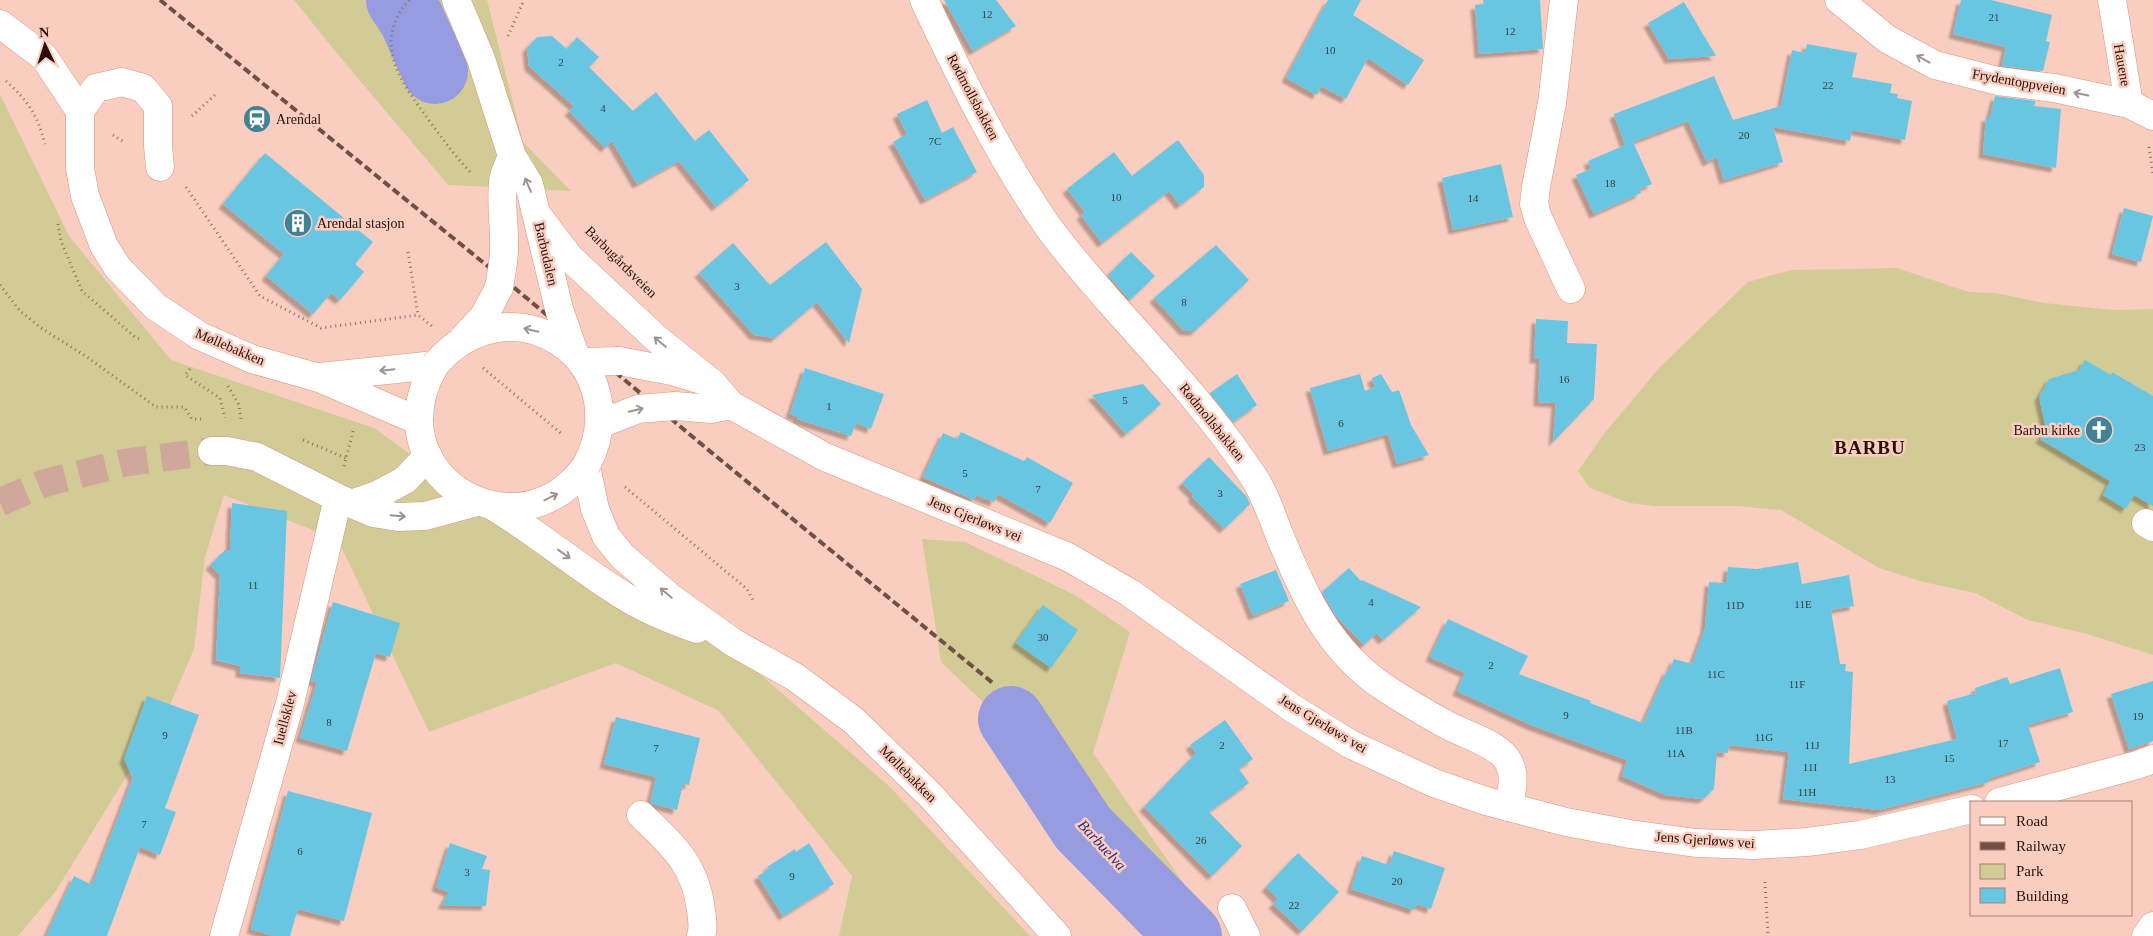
<svg xmlns="http://www.w3.org/2000/svg" width="2153" height="936" font-family="'Times New Roman',serif">
  <style>
    .green { fill: #d3cb96 }
    .lines { fill: none; stroke-linecap: round; stroke-linejoin: round }
    .river { stroke: #969cdf; stroke-width: 66 }
    .building { fill: #69c6e2; filter: url(#shadow) }
    .minor-tunnel { stroke: #cfa89b; stroke-width: 28; stroke-dasharray: 28 14; stroke-linecap: butt }
    .minor-casing { stroke: #d6947d; stroke-width: 29 }
    .major-casing { stroke: #d6947d; stroke-width: 29 }
    .path { stroke: #906e63; stroke-width: 3; stroke-dasharray: 1 4; stroke-linecap: butt }
    .minor { stroke: #fff; stroke-width: 28 }
    .major { stroke: #fff; stroke-width: 28 }
    .rail { stroke: #6f5046; stroke-width: 4; stroke-dasharray: 8 4; stroke-linecap: butt }
    .major-bridge-casing { stroke: #d6947d; stroke-width: 29; stroke-linecap: butt }
    .major-bridge { stroke: #fff; stroke-width: 28 }
    .oneway { stroke: #9f9390 }
    .labels { text-anchor: middle; dominant-baseline: central; stroke-width: 5; stroke-linejoin: round; paint-order: stroke }
    .number-label { font-size: 11px; fill: #393e3e }
    .street-label { font-size: 14px; fill: #291008; stroke: #f9cec0 }
    .poi-label { font-size: 14px; fill: #291008; stroke: #f9cec0; text-anchor: start }
    .water-label { font-size: 15px; font-style: italic; fill: #2e2976; stroke: #f9cec0 }
    .district-label { font-size: 19px; font-weight: bold; letter-spacing: 1px; fill: #291008; stroke: #f9cec0 }
  </style>
  <defs>
    <filter id="shadow"><feDropShadow dx="-4.5" dy="4.5" stdDeviation="1" flood-color="#0004"/></filter>
  </defs>
  <rect width="100%" height="100%" fill="#f9cec0"/>
  <path class="green" d="M294 0H487L523 142 571 191 448 185 335 51Z
    M0 94 69 236 171 360 374 428 547 553 731 649 889 786 1030 936H839L852 876 719 711 616 663 429 732 338 540 224 495 205 557 194 649 169 707 56 891 18 936H0Z
    M1897 268 1969 292 1996 293 2044 303 2114 310 2153 309V655L2087 634 2028 620 1975 593 1923 582 1879 568 1781 510 1736 506H1654L1629 503 1590 488 1578 471 1603 435 1659 368 1748 282 1791 270Z
    M922 539 965 542 1075 595 1130 632 1093 753 1205 914 1188 915 1095 809 941 662Z"/>
  <g class="lines">
    <path class="river" d="M399 0 411 18 435 71
      M1011 719 1083 828 1189 936"/>
  </g>
  <path class="building" d="M944 0H996L1016 26 973 51Z
    M1328 0H1361L1353 15 1424 60 1408 85 1368 58 1346 99 1321 86 1317 95 1286 78Z
    M1483 0H1540L1543 49 1479 54 1475 5 1484 4Z
    M1961 0H1991L2052 15 2046 41 2050 42 2043 71 2002 66 2006 47 1953 34Z
    M1684 2 1716 56 1669 59 1648 23Z
    M552 36 567 49 577 37 599 57 589 67 633 111 656 92 695 141 709 130 749 180 716 207 679 161 637 184 612 141 605 148 569 111 574 106 529 66 527 48 537 37Z
    M1807 44 1857 53 1852 77 1892 84 1890 93 1898 94 1897 98 1912 101 1905 140 1852 130 1850 141 1773 127 1783 162 1724 180 1717 157 1707 162 1688 121 1633 142 1652 184 1639 189 1641 193 1594 214 1576 175 1591 169 1588 161 1625 145 1614 114 1714 76 1733 120 1781 106 1792 50 1805 53Z
    M1995 96 2036 101 2034 106 2061 109 2056 168 1983 154 1986 117H1990Z
    M927 100 942 133 953 127 977 172 925 200 893 142 907 134 897 114Z
    M1178 140 1204 175V187L1180 205 1169 191 1102 243 1081 215 1085 212 1067 189 1114 152 1132 176Z
    M265 153 373 242 355 264 364 272 340 300 331 293 313 314 266 276 284 254 223 204Z
    M1501 164 1513 217 1453 230 1442 178Z
    M2124 208 2153 216 2141 262 2112 254Z
    M826 242 862 289 849 343 817 302 775 338 754 335 699 273 733 243 770 285Z
    M1216 245 1249 280 1195 331H1184L1154 298Z
    M1131 252 1155 276 1130 300 1108 275Z
    M1536 319 1568 321 1567 343 1597 344 1594 399 1553 442 1556 403 1538 402 1540 359H1534Z
    M2085 360 2111 375 2112 372 2153 396V506L2134 495 2126 509 2103 495 2110 481 2040 439 2046 428 2039 397 2049 379 2079 370Z
    M805 368 884 394 871 429 856 423 851 436 797 419 798 417 790 414Z
    M1237 374 1257 405 1233 422 1210 393Z
    M1360 374 1365 391 1375 387 1372 378 1381 374 1392 392 1399 390 1411 425 1429 455 1397 464 1388 434 1328 451 1310 388Z
    M1143 384 1161 404 1126 434 1092 395Z
    M961 432 1024 461 1027 457 1073 483 1050 523 998 494 994 502 976 495 974 500 923 477 943 433 957 439Z
    M1209 457 1247 497 1250 504 1224 529 1192 497 1194 495 1182 483Z
    M232 503 287 511 280 678 240 673V666L216 660 220 575 210 565 225 550H230Z
    M1798 562 1802 584 1849 575 1854 606 1831 610 1840 664H1846L1845 671 1853 672 1849 764 1957 739 1947 701 1976 693 1975 688 2007 677 2010 684 2060 668 2073 712 2028 725 2040 762 1988 779 1989 782 1879 810 1783 799 1789 752 1729 745 1728 753 1717 752 1714 789 1703 799 1666 795 1622 776 1627 760 1531 725 1457 691 1465 673 1430 657 1448 619 1528 656 1519 674 1591 701 1590 703 1643 723 1667 670 1669 671 1674 659 1692 664 1705 628 1709 582 1726 583 1728 567 1757 569Z
    M1349 568 1361 581 1362 580 1421 607 1383 640 1377 633 1364 645 1336 616 1322 592Z
    M1276 570 1289 601 1253 616 1240 584Z
    M333 602 400 623 390 657 376 653 347 751 300 738 317 682 311 681Z
    M1043 605 1078 630 1051 668 1016 643Z
    M2153 681V741L2129 749 2111 694Z
    M147 696 199 715 165 808 176 812 160 855 140 847 107 936H46L74 876 92 885 133 778 124 759Z
    M616 717 700 738 689 785 683 784 677 810 650 803 656 777 604 764Z
    M1225 720 1253 759 1239 769 1249 783 1209 812 1242 846 1212 876 1144 807 1196 753 1190 745Z
    M288 791 372 813 344 921 298 909 290 936H274L251 929Z
    M450 843 487 856 482 869 490 870 486 906 442 905 449 892 436 887Z
    M809 843 834 884 783 916 758 876 769 869 767 867 795 849 796 852Z
    M1394 851 1445 868 1431 909 1417 904 1414 910 1351 889 1362 856 1389 865Z
    M1298 853 1339 892 1302 931 1273 904 1278 899 1266 887Z"/>
  <g class="lines">
    <path class="minor-tunnel" d="M0 502 45 483 123 463 212 451"/>
    <defs>
      <path id="minor" d="M924 0C959 74 996 150 1042 218 1062 248 1087 275 1110 302 1159 357 1210 412 1251 473 1264 491 1271 514 1279 534 1305 596 1327 649 1385 688 1405 701 1427 714 1447 725 1464 734 1495 743 1506 758 1517 772 1512 792 1508 807
        M1564 0 1552 103 1536 187 1534 204 1538 218 1571 289
        M1839 0 1887 39 1935 65 1998 81 2054 88 2129 104
        M2112 0 2129 104 2153 116
        M0 24 44 57 80 111V168L85 196 104 246 118 268 156 307 200 336 252 359 319 378 419 421
        M80 111 96 88 122 82 143 88 158 106V146L160 167
        M538 216 570 258 657 339 712 383
        M320 377 435 365
        M212 451H227L257 457 338 498 373 513 398 517 425 516 477 502
        M351 504 377 495 405 480 428 456
        M2146 523 2153 527
        M641 815C672 845 695 863 701 910 702 919 704 927 701 936
        M1232 908 1246 936
        M224 936 290 703 338 498
        M2146 936 2153 926"/>
      <path id="major" d="M456 0 481 59 512 156 529 184 559 309
        M503 263C507 236 500 210 503 183 503 174 509 165 512 156
        M619 361 672 371 712 383 731 405 825 457 1068 557 1130 593 1292 708 1350 744 1434 783 1486 801 1566 822 1630 834 1696 843 1754 845 1807 842 1860 835 1972 809
        M435 365C425 382 419 399 419 419 419 487 498 529 555 495 568 488 577 477 586 466
        M675 406 711 409 731 405
        M586 466 595 509 606 536 622 556 671 598 734 643 795 677 853 720 931 796 1057 936
        M494 507C538 533 577 567 621 594 644 609 671 620 697 629
        M1999 802 2137 765 2153 759"/>
    </defs>
    <use href="#minor" class="minor-casing"/>
    <use href="#major" class="major-casing"/>
    <path class="path" d="M409 0C371 43 401 82 428 119 442 138 455 156 471 173
      M508 36 524 0
      M6 81C29 102 37 114 45 144
      M192 116 217 93
      M113 135 124 142
      M2149 147 2153 174
      M186 187 260 296 321 328 418 315 432 326
      M58 224 61 241 82 291 135 337 142 340
      M408 252 418 315
      M0 285 20 311 41 328 87 357 156 407H184L192 419H201
      M483 368 563 435
      M190 369 185 375 220 398 225 418
      M228 386 239 405 241 421
      M303 440 346 458
      M344 466 354 428
      M625 487 747 589 754 602
      M1765 882 1768 936"/>
    <use href="#minor" class="minor"/>
    <use href="#major" class="major"/>
    <path class="rail" d="M160 0 511 285 706 448 994 684"/>
    <defs>
      <path id="major-bridge" d="M559 309 575 355
        M463 339 484 316 499 288 503 263
        M581 362 619 361
        M435 365C512 274 641 362 586 466
        M600 424 638 409 675 406"/>
    </defs>
    <use href="#major-bridge" class="major-bridge-casing"/>
    <use href="#major-bridge" class="major-bridge"/>
  </g>
  <defs><path id="oneway-shaft" d="M-6 0H5M1.5-3L5.5 0L1.5 3" fill="none" stroke-width="1.6" stroke-linecap="round" stroke-linejoin="round" transform="scale(1.25)"/></defs>
  <g class="oneway">
    <use href="#oneway-shaft" transform="translate(1923 59) rotate(-151)"/>
    <use href="#oneway-shaft" transform="translate(2081 94) rotate(-168)"/>
    <use href="#oneway-shaft" transform="translate(528 185) rotate(-113)"/>
    <use href="#oneway-shaft" transform="translate(531 330) rotate(-166)"/>
    <use href="#oneway-shaft" transform="translate(660 342) rotate(-140)"/>
    <use href="#oneway-shaft" transform="translate(387 370) rotate(174)"/>
    <use href="#oneway-shaft" transform="translate(636 410) rotate(-14)"/>
    <use href="#oneway-shaft" transform="translate(551 497) rotate(-27)"/>
    <use href="#oneway-shaft" transform="translate(398 516) rotate(5)"/>
    <use href="#oneway-shaft" transform="translate(564 554) rotate(36)"/>
    <use href="#oneway-shaft" transform="translate(666 593) rotate(-140)"/>
  </g>
  <defs>
    <symbol id="station-disc" viewBox="-11 -11 22 22"><circle r="9.5" fill="#428296" stroke="#f9cec0"/><path d="M-3-6H3Q5-6 5-4V2Q5 4 3 4L4.5 6H3L1.5 4h-3L-3 6H-4.5L-3 4Q-5 4-5 2V-4Q-5-6-3-6ZM-3.5-4v3h7v-3ZM-3.5 1v1.5H-2V1ZM2 1v1.5H3.5V1Z" fill="#fff"/></symbol>
    <symbol id="building-disc" viewBox="-11 -11 22 22"><circle r="9.5" fill="#428296" stroke="#f9cec0"/><path d="M-4-6H4V6H1V3H-1V6H-4ZM-2.5-4.3h1.7v1.8h-1.7ZM.8-4.3h1.7v1.8H.8ZM-2.5-1h1.7V.8h-1.7ZM.8-1h1.7V.8H.8Z" fill="#fff"/></symbol>
    <symbol id="church-disc" viewBox="-11 -11 22 22"><circle r="9.5" fill="#428296" stroke="#f9cec0"/><path d="M-1.2-6h2.4v3.5h3.3v2.4h-3.3V6h-2.4V-.1h-3.3v-2.4h3.3Z" fill="#fff"/></symbol>
  </defs>
  <g fill-rule="evenodd">
    <use href="#station-disc" x="241" y="103" width="32" height="32"/>
    <use href="#building-disc" x="282" y="207" width="32" height="32"/>
    <use href="#church-disc" x="2083" y="414" width="32" height="32"/>
  </g>
  <g class="labels">
    <g class="number-label">
      <text x="987" y="14">12</text>
      <text x="1994" y="17">21</text>
      <text x="1510" y="31">12</text>
      <text x="1330" y="50">10</text>
      <text x="561" y="62">2</text>
      <text x="1828" y="85">22</text>
      <text x="603" y="108">4</text>
      <text x="1744" y="135">20</text>
      <text x="935" y="141">7C</text>
      <text x="1610" y="183">18</text>
      <text x="1116" y="197">10</text>
      <text x="1473" y="198">14</text>
      <text x="737" y="286">3</text>
      <text x="1184" y="302">8</text>
      <text x="1564" y="379">16</text>
      <text x="1125" y="400">5</text>
      <text x="829" y="406">1</text>
      <text x="1341" y="423">6</text>
      <text x="2140" y="447">23</text>
      <text x="965" y="473">5</text>
      <text x="1038" y="489">7</text>
      <text x="1220" y="493">3</text>
      <text x="253" y="585">11</text>
      <text x="1371" y="602">4</text>
      <text x="1803" y="604">11E</text>
      <text x="1735" y="605">11D</text>
      <text x="1043" y="637">30</text>
      <text x="1491" y="665">2</text>
      <text x="1716" y="674">11C</text>
      <text x="1797" y="684">11F</text>
      <text x="1566" y="715">9</text>
      <text x="2138" y="716">19</text>
      <text x="329" y="722">8</text>
      <text x="1684" y="730">11B</text>
      <text x="165" y="735">9</text>
      <text x="1764" y="737">11G</text>
      <text x="2003" y="743">17</text>
      <text x="1222" y="745">2</text>
      <text x="1812" y="745">11J</text>
      <text x="656" y="748">7</text>
      <text x="1676" y="753">11A</text>
      <text x="1949" y="758">15</text>
      <text x="1810" y="767">11I</text>
      <text x="1890" y="779">13</text>
      <text x="1807" y="792">11H</text>
      <text x="144" y="824">7</text>
      <text x="1201" y="840">26</text>
      <text x="300" y="851">6</text>
      <text x="467" y="872">3</text>
      <text x="792" y="876">9</text>
      <text x="1397" y="881">20</text>
      <text x="1294" y="905">22</text>
    </g>
    <g class="street-label">
      <text transform="translate(2122 65) rotate(80)">Hauene</text>
      <text transform="translate(2019 82) rotate(10)">Frydentoppveien</text>
      <text transform="translate(973 97) rotate(62)">Rødmollsbakken</text>
      <text transform="translate(546 254) rotate(77)">Barbudalen</text>
      <text transform="translate(621 262) rotate(45)">Barbugårdsveien</text>
      <text transform="translate(230 347) rotate(23)">Møllebakken</text>
      <text transform="translate(1212 422) rotate(51)">Rødmollsbakken</text>
      <text transform="translate(975 519) rotate(22)">Jens Gjerløws vei</text>
      <text transform="translate(285 718) rotate(-75)">Iuellsklev</text>
      <text transform="translate(1323 724) rotate(31)">Jens Gjerløws vei</text>
      <text transform="translate(908 774) rotate(45)">Møllebakken</text>
      <text transform="translate(1705 840) rotate(4)">Jens Gjerløws vei</text>
    </g>
    <g class="poi-label">
      <text x="276" y="119">Arendal</text>
      <text x="317" y="223">Arendal stasjon</text>
      <text x="2080" y="430" text-anchor="end">Barbu kirke</text>
    </g>
    <g class="water-label">
      <text transform="translate(1102 845) rotate(47)">Barbuelva</text>
    </g>
    <g class="district-label">
      <text x="1870" y="447">BARBU</text>
    </g>
  </g>
  <rect x="1970" y="801" width="162" height="115" fill="#f9cec0" stroke="#a68276"/>
  <rect x="1980" y="817" width="25" height="8" fill="#ffffff" stroke="#a68276"/>
  <text x="2016" y="826" font-size="15" fill="#291008">Road</text>
  <rect x="1980" y="842" width="25" height="8" fill="#6f5046" stroke="#a68276"/>
  <text x="2016" y="851" font-size="15" fill="#291008">Railway</text>
  <rect x="1980" y="864" width="25" height="15" fill="#d3cb96" stroke="#a68276"/>
  <text x="2016" y="876" font-size="15" fill="#291008">Park</text>
  <rect x="1980" y="888" width="25" height="15" fill="#69c6e2" stroke="#a68276"/>
  <text x="2016" y="901" font-size="15" fill="#291008">Building</text>
  <g transform="translate(45 45) rotate(356)" stroke="#f9cec0" stroke-width="4" paint-order="stroke">
  <path d="M0-4L9 19L0 12L-9 19Z" fill="#291008"/>
  <text y="-8" font-size="14" font-weight="bold" text-anchor="middle" fill="#291008">N</text>
  </g>
</svg>
